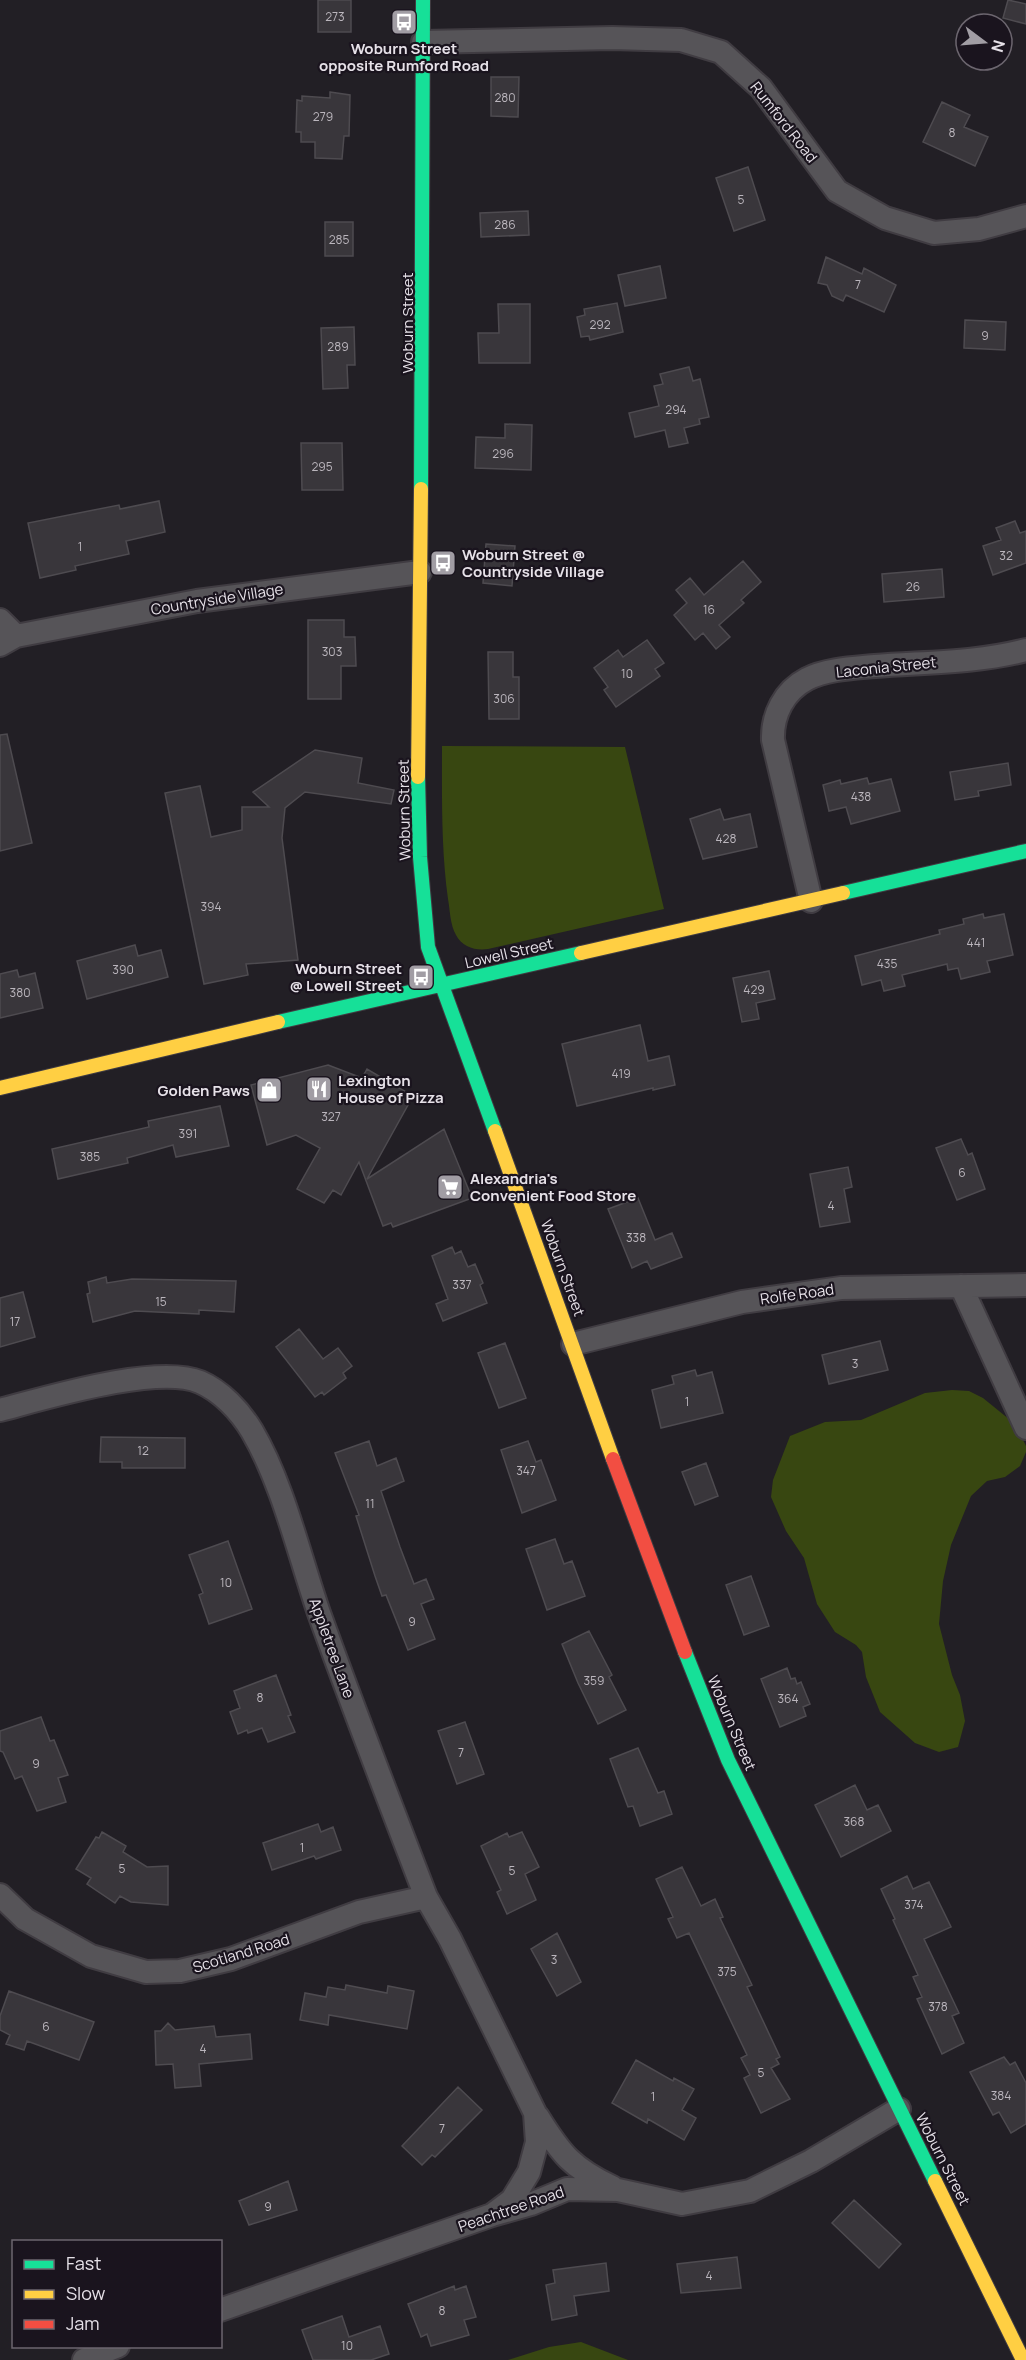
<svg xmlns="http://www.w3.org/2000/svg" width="1026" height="2360" font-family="Manrope,sans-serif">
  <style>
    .green { fill: #384711 }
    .building { fill: #39363b; stroke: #4e4b50; stroke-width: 1.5 }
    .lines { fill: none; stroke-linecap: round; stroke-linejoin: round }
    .street-casing { stroke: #403c42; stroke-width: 26 }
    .fast-casing { stroke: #403c42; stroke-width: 16 }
    .slow-casing { stroke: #403c42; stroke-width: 16 }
    .jam-casing { stroke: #403c42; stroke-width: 16 }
    .street { stroke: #565458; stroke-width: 22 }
    .fast { stroke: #16e098; stroke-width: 14 }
    .slow { stroke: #ffcf43; stroke-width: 14 }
    .jam { stroke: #f24e42; stroke-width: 14 }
    .labels { text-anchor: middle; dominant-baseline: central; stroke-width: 4.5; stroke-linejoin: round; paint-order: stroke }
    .number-label { font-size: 12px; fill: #bbb6bd }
    .poi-label { font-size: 15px; font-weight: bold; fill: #e6e1e8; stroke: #1a141e; text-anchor: start }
    .street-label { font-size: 15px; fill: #e6e1e8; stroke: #1a141e }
  </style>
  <rect width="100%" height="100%" fill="#221f25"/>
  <path class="green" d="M442 746 625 747 664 909 488 949C476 951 462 947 456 935 450 925 450 910 448 899 441 848 442 797 442 746Z
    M952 1390 969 1391 983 1398 1015 1424 1026 1446V1452L1020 1466 1005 1477 987 1481 971 1496 951 1545 943 1581 939 1624 952 1675 960 1695 965 1721 958 1747 939 1752 915 1743 880 1712 866 1677 862 1652 856 1645 835 1632 817 1604 804 1558 786 1531 771 1497 773 1480 790 1436 825 1422 861 1420 925 1393Z
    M581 2342 628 2360H508L549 2347Z"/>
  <path class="building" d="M318 0H351V32H318Z
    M1008 0 1026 4V24L1003 18Z
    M491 77H519L518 117 491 116Z
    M330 92 350 95 349 136H344L342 159 315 158V142H301V132H296L297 100 302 101V96L330 98Z
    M942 102 970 115 964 127 988 137 975 166 923 142Z
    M748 167 765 220 734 231 716 178Z
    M528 211 529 235 481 237 480 213Z
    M325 222H353V256H325Z
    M826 257 862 274 864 268 896 285 884 312 846 295 843 301 832 296 827 285 818 283Z
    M660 266 666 298 625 306 618 275Z
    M617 303 623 332 590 340 589 336 581 337 577 317 585 315 584 309Z
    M498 304H530V363H479L478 333H499Z
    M965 320 1006 322 1005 350 964 348Z
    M354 327 355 365H347L348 388 323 389 321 328Z
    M689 367 693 381 700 379 709 417 699 419 700 424 684 428 688 443 669 447 665 430 635 437 629 413 659 406 654 386 663 384 660 374Z
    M505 424 532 425 531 470 475 468 476 437 505 438Z
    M301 443H342L343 490H302Z
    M159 501 165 532 126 541 129 554 75 566 76 570 40 578 28 523 119 505 120 509Z
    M1015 521 1020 533 1026 531V563L993 575 983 546 1001 540 996 528Z
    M486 544 515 546 512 586 483 583Z
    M743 561 761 582 741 600 744 603 719 625 730 637 716 649 703 633 695 640 674 615 687 603 676 590 690 578 704 595Z
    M942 569 944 597 884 602 882 574Z
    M308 620H344V637H355L356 666H341V699H308Z
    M647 640 664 663 655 669 660 676 616 707 604 690 608 687 594 668 618 650 623 657Z
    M488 652H513V677H519V719H489Z
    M7 734 32 843 0 851V735Z
    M315 750 362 758 358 783 394 790 391 804 305 792 285 808 282 838 298 960 246 964 248 975 204 984 165 793 200 786 211 837 242 830V807H269L253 792Z
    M1008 763 1011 785 978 791 979 796 955 800 950 772Z
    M867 778 869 784 891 779 900 811 851 824 846 807 829 811 823 785 840 780 841 784Z
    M720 809 724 820 750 814 757 847 703 859 690 819Z
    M983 914 984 918 1004 914 1013 955 987 961 990 972 961 979 958 968 948 970 947 964 902 975 905 986 884 991 881 980 862 985 855 956 940 934 939 930 964 924 963 919Z
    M135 945 138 956 161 950 168 977 87 999 77 961Z
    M17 970 19 977 35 973 43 1008 0 1018V974Z
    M769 971 775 999 756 1003 759 1019 742 1022 733 978Z
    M640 1025 648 1061 669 1056 675 1085 653 1090V1088L577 1106 562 1044Z
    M328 1065 362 1078 367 1069 413 1096 367 1179 444 1129 472 1198 393 1227 391 1223 383 1226 359 1162 341 1195 333 1190 324 1203 297 1189 320 1148 296 1135 267 1145 251 1085Z
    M220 1106 229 1146 176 1157 173 1145 127 1158 128 1163 58 1179 52 1149 149 1127 148 1121Z
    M961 1139 968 1155 972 1153 985 1189 957 1200 936 1148Z
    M848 1167 852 1187 844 1189 850 1222 820 1227 810 1174Z
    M638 1198 655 1240 672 1233 682 1257 651 1269 647 1261 632 1268 608 1209Z
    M452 1247 455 1254 461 1251 468 1267 475 1264 483 1283 480 1285 487 1303 443 1321 436 1304 448 1299 432 1256Z
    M106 1277 107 1283 132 1279 236 1281 234 1312 199 1310V1314L135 1311 93 1322 87 1294 90 1293 88 1282Z
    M23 1292 35 1337 0 1347V1298Z
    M299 1329 323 1359 338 1348 352 1366 343 1373 346 1378 324 1395 322 1392 315 1397 276 1347Z
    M880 1341 888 1370 829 1384 822 1355Z
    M505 1343 526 1398 499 1408 478 1353Z
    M695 1370 697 1376 712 1372 723 1413 661 1428 652 1390 674 1384 672 1376Z
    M101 1437 185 1438V1468H122V1462H100Z
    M369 1441 377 1466 396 1458 404 1481 381 1491 400 1547 414 1584 426 1579 434 1599 421 1604 435 1639 408 1650 386 1595 382 1596 375 1576 356 1516 359 1515 335 1453Z
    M528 1441 536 1462 541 1460 556 1500 522 1513 501 1450Z
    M706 1463 718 1496 695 1505 682 1472Z
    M555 1539 564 1564 572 1561 585 1596 547 1610 526 1549Z
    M228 1541 252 1609 209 1624 199 1595 203 1593 189 1555Z
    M751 1576 769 1626 744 1635 726 1585Z
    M589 1631 612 1675 609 1677 626 1710 598 1724 578 1683 562 1644Z
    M787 1668 791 1679 795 1678 797 1684 801 1682 810 1704 803 1707 806 1716 780 1727 761 1679Z
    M276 1675 291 1715 288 1716 295 1732 268 1742 262 1728 248 1733 247 1730 238 1734 230 1712 240 1708 234 1691Z
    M41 1717 50 1741 54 1740 68 1775 58 1778 66 1802 37 1811 22 1776 15 1779 3 1752 0 1751V1731Z
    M465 1722 484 1774 457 1784 438 1731Z
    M638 1748 658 1793 664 1791 672 1814 640 1826 633 1806 628 1807 610 1759Z
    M855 1785 867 1810 878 1805 891 1831 841 1857 815 1805Z
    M318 1824 321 1832 333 1827 341 1850 316 1859 314 1856 272 1870 263 1843Z
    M102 1832 126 1846 123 1852 147 1867 168 1866V1905L131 1902 120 1896 115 1903 87 1884 91 1878 76 1869 96 1837 99 1838Z
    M522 1832 539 1867 525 1874 536 1900 507 1914 497 1892 501 1890 481 1846 507 1833 509 1837Z
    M682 1867 701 1906 715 1899 723 1917 720 1918 752 1985 747 1987 780 2057 776 2059 779 2064 771 2068 790 2099 761 2113 744 2078 750 2075 741 2058 747 2055 689 1933 677 1938 668 1919 673 1917 656 1879Z
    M907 1876 913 1889 929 1882 951 1927 924 1939 959 2013 952 2016 964 2043 942 2054 917 1999 922 1997 913 1977 918 1975 893 1920 895 1919 881 1889Z
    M557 1933 581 1982 557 1996 531 1949Z
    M346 1985 387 1993 388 1986 414 1991 407 2029 329 2015 328 2025 300 2020 305 1993 326 1997 328 1987 345 1990Z
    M9 1991 94 2022 79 2060 27 2041 24 2050 6 2044 10 2035 0 2030V2016Z
    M168 2023 175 2030 214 2026 216 2037 250 2034 252 2059 199 2064 201 2086 175 2088 173 2064 156 2065 155 2031H161Z
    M1004 2057 1010 2065 1015 2062 1026 2083V2124L1011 2133 999 2112 993 2115 970 2072Z
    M636 2060 673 2081 674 2078 694 2089 682 2110 696 2118 684 2140 648 2119 647 2123 612 2103Z
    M458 2087 482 2110 435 2157 432 2155 422 2165 402 2146Z
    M288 2181 297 2210 249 2225 239 2201Z
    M854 2200 901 2244 879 2268 832 2223Z
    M737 2257 741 2288 681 2293 677 2264Z
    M606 2263 609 2291 574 2296 577 2315 552 2320 546 2285 555 2283 553 2270Z
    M454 2286 455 2290 466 2286 476 2317 464 2320 469 2335 431 2346 427 2334 421 2337 408 2304Z
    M342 2316 349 2337 380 2326 389 2354 371 2360H313L302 2330Z"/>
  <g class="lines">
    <defs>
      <path id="street" d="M423 42 612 38 681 40 721 52 761 88 837 191 885 218 934 233 979 229 1026 216
        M0 620 16 636
        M0 645 16 636 197 601 420 572
        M811 901 773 740C772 715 784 691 807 679 826 669 854 668 875 666 925 662 977 663 1026 650
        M961 1286 1026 1428
        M573 1344 742 1302 841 1288 1026 1285
        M0 1410C46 1398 157 1364 200 1382 221 1391 240 1411 252 1431 283 1484 299 1555 319 1613 353 1708 390 1803 426 1897L450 1939 535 2113 537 2142 529 2172 512 2200 492 2215
        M0 1895 25 1919 91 1956 146 1972 180 1971 231 1959 359 1912 426 1897
        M538 2117C561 2154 572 2168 612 2187
        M220 2310 492 2215 531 2204 567 2189 618 2190 682 2204 750 2191 811 2161 899 2109
        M84 2360 118 2346"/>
      <path id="fast" d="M421 489 423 0
        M418 777 420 857 428 947 495 1131
        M843 893 1026 851
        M278 1022 581 953
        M685 1652 728 1760 935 2181"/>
      <path id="slow" d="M418 777 421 489
        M581 953 843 893
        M0 1088 278 1022
        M495 1131 613 1459
        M935 2181 1023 2360"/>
      <path id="jam" d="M613 1459 685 1652"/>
    </defs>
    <use href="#street" class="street-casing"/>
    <use href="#fast" class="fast-casing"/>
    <use href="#slow" class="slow-casing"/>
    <use href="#jam" class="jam-casing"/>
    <use href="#street" class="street"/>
    <use href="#fast" class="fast"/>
    <use href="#slow" class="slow"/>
    <use href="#jam" class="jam"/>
  </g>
  <defs>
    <symbol id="bus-square" viewBox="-11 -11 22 22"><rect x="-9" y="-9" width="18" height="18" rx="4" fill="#a19da4" stroke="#1a141e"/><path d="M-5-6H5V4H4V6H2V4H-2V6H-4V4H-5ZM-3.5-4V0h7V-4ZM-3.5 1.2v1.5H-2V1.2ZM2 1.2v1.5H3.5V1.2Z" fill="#fff"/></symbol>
    <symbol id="restaurant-square" viewBox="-11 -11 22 22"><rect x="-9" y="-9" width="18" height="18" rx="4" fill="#a19da4" stroke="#1a141e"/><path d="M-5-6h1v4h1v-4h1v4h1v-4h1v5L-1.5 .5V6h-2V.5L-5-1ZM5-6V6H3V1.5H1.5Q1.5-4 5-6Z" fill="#fff"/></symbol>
    <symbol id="shop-square" viewBox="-11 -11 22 22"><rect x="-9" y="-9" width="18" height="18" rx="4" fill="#a19da4" stroke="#1a141e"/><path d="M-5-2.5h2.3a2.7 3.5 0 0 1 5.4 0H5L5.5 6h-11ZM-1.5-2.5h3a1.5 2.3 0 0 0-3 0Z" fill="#fff"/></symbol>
    <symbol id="supermarket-square" viewBox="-11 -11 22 22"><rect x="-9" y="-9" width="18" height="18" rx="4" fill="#a19da4" stroke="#1a141e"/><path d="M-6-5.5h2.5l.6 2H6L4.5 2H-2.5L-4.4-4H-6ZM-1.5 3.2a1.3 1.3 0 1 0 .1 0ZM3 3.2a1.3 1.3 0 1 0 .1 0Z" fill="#fff"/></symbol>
  </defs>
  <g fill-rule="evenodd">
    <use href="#bus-square" x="389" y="7" width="30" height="30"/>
    <use href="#bus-square" x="428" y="548" width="30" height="30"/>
    <use href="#bus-square" x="406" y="962" width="30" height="30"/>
    <use href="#restaurant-square" x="304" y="1074" width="30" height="30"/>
    <use href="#shop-square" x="254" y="1075" width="30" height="30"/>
    <use href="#supermarket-square" x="435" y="1172" width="30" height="30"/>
  </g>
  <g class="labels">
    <g class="number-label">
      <text x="335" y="16">273</text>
      <text x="505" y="97">280</text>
      <text x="323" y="116">279</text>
      <text x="952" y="132">8</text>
      <text x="741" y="199">5</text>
      <text x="505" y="224">286</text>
      <text x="339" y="239">285</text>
      <text x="858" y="284">7</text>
      <text x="600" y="324">292</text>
      <text x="985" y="335">9</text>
      <text x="338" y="346">289</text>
      <text x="676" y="409">294</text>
      <text x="503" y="453">296</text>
      <text x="322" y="466">295</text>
      <text x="80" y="546">1</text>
      <text x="1006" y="555">32</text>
      <text x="913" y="586">26</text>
      <text x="709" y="609">16</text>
      <text x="332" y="651">303</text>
      <text x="627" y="673">10</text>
      <text x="504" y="698">306</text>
      <text x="861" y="796">438</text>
      <text x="726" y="838">428</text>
      <text x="211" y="906">394</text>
      <text x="976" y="942">441</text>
      <text x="887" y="963">435</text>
      <text x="123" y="969">390</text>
      <text x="754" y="989">429</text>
      <text x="20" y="992">380</text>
      <text x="621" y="1073">419</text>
      <text x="331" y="1116">327</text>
      <text x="188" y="1133">391</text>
      <text x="90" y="1156">385</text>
      <text x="962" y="1172">6</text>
      <text x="831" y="1205">4</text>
      <text x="636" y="1237">338</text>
      <text x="462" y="1284">337</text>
      <text x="161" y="1301">15</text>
      <text x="15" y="1321">17</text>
      <text x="855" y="1363">3</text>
      <text x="687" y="1401">1</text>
      <text x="143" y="1450">12</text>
      <text x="526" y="1470">347</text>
      <text x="370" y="1503">11</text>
      <text x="226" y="1582">10</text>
      <text x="412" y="1621">9</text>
      <text x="594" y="1680">359</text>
      <text x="260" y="1697">8</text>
      <text x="788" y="1698">364</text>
      <text x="461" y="1752">7</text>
      <text x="36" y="1763">9</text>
      <text x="854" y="1821">368</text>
      <text x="302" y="1847">1</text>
      <text x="122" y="1868">5</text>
      <text x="512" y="1870">5</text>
      <text x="914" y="1904">374</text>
      <text x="554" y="1959">3</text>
      <text x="727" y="1971">375</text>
      <text x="938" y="2006">378</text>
      <text x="46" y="2026">6</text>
      <text x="203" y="2048">4</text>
      <text x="761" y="2072">5</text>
      <text x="1001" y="2095">384</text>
      <text x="653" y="2096">1</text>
      <text x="442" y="2128">7</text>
      <text x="268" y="2206">9</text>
      <text x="709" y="2275">4</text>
      <text x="442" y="2310">8</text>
      <text x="347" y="2345">10</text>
    </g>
    <g class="poi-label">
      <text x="404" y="48" text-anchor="middle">Woburn Street<tspan x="404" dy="17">opposite Rumford Road</tspan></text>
      <text x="462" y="554">Woburn Street @<tspan x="462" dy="17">Countryside Village</tspan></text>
      <text x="402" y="968" text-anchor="end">Woburn Street<tspan x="402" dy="17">@ Lowell Street</tspan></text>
      <text x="338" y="1080">Lexington<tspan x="338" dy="17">House of Pizza</tspan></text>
      <text x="250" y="1090" text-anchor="end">Golden Paws</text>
      <text x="470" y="1178">Alexandria's<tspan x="470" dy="17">Convenient Food Store</tspan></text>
    </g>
    <g class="street-label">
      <text transform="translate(784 122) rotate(52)">Rumford Road</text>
      <text transform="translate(407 323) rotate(-90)">Woburn Street</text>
      <text transform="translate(217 599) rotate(-9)">Countryside Village</text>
      <text transform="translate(886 667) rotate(-6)">Laconia Street</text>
      <text transform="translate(404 810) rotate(-91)">Woburn Street</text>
      <text transform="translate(509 953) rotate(-13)">Lowell Street</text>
      <text transform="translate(563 1268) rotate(70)">Woburn Street</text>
      <text transform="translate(797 1294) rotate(-8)">Rolfe Road</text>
      <text transform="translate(332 1648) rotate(70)">Appletree Lane</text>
      <text transform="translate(732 1723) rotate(67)">Woburn Street</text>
      <text transform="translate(241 1953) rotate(-17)">Scotland Road</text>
      <text transform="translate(943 2159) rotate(63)">Woburn Street</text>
      <text transform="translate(511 2209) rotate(-19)">Peachtree Road</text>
    </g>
  </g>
  <rect x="12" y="2240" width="210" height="108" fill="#1a141e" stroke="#6c666f" stroke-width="1.5"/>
  <rect x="24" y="2260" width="30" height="9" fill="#16e098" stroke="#6c666f" stroke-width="1.5"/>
  <text x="66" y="2270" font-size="18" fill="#e6e1e8">Fast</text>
  <rect x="24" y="2290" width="30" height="9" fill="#ffcf43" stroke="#6c666f" stroke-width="1.5"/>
  <text x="66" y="2300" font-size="18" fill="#e6e1e8">Slow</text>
  <rect x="24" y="2320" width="30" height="9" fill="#f24e42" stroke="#6c666f" stroke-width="1.5"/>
  <text x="66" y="2330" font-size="18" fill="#e6e1e8">Jam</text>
  <g transform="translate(984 42) rotate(106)"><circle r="28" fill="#1a141e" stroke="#6c666f" stroke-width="1.5"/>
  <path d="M0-4.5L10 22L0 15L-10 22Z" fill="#a19da4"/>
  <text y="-9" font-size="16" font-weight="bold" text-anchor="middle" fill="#e6e1e8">N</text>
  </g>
</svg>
